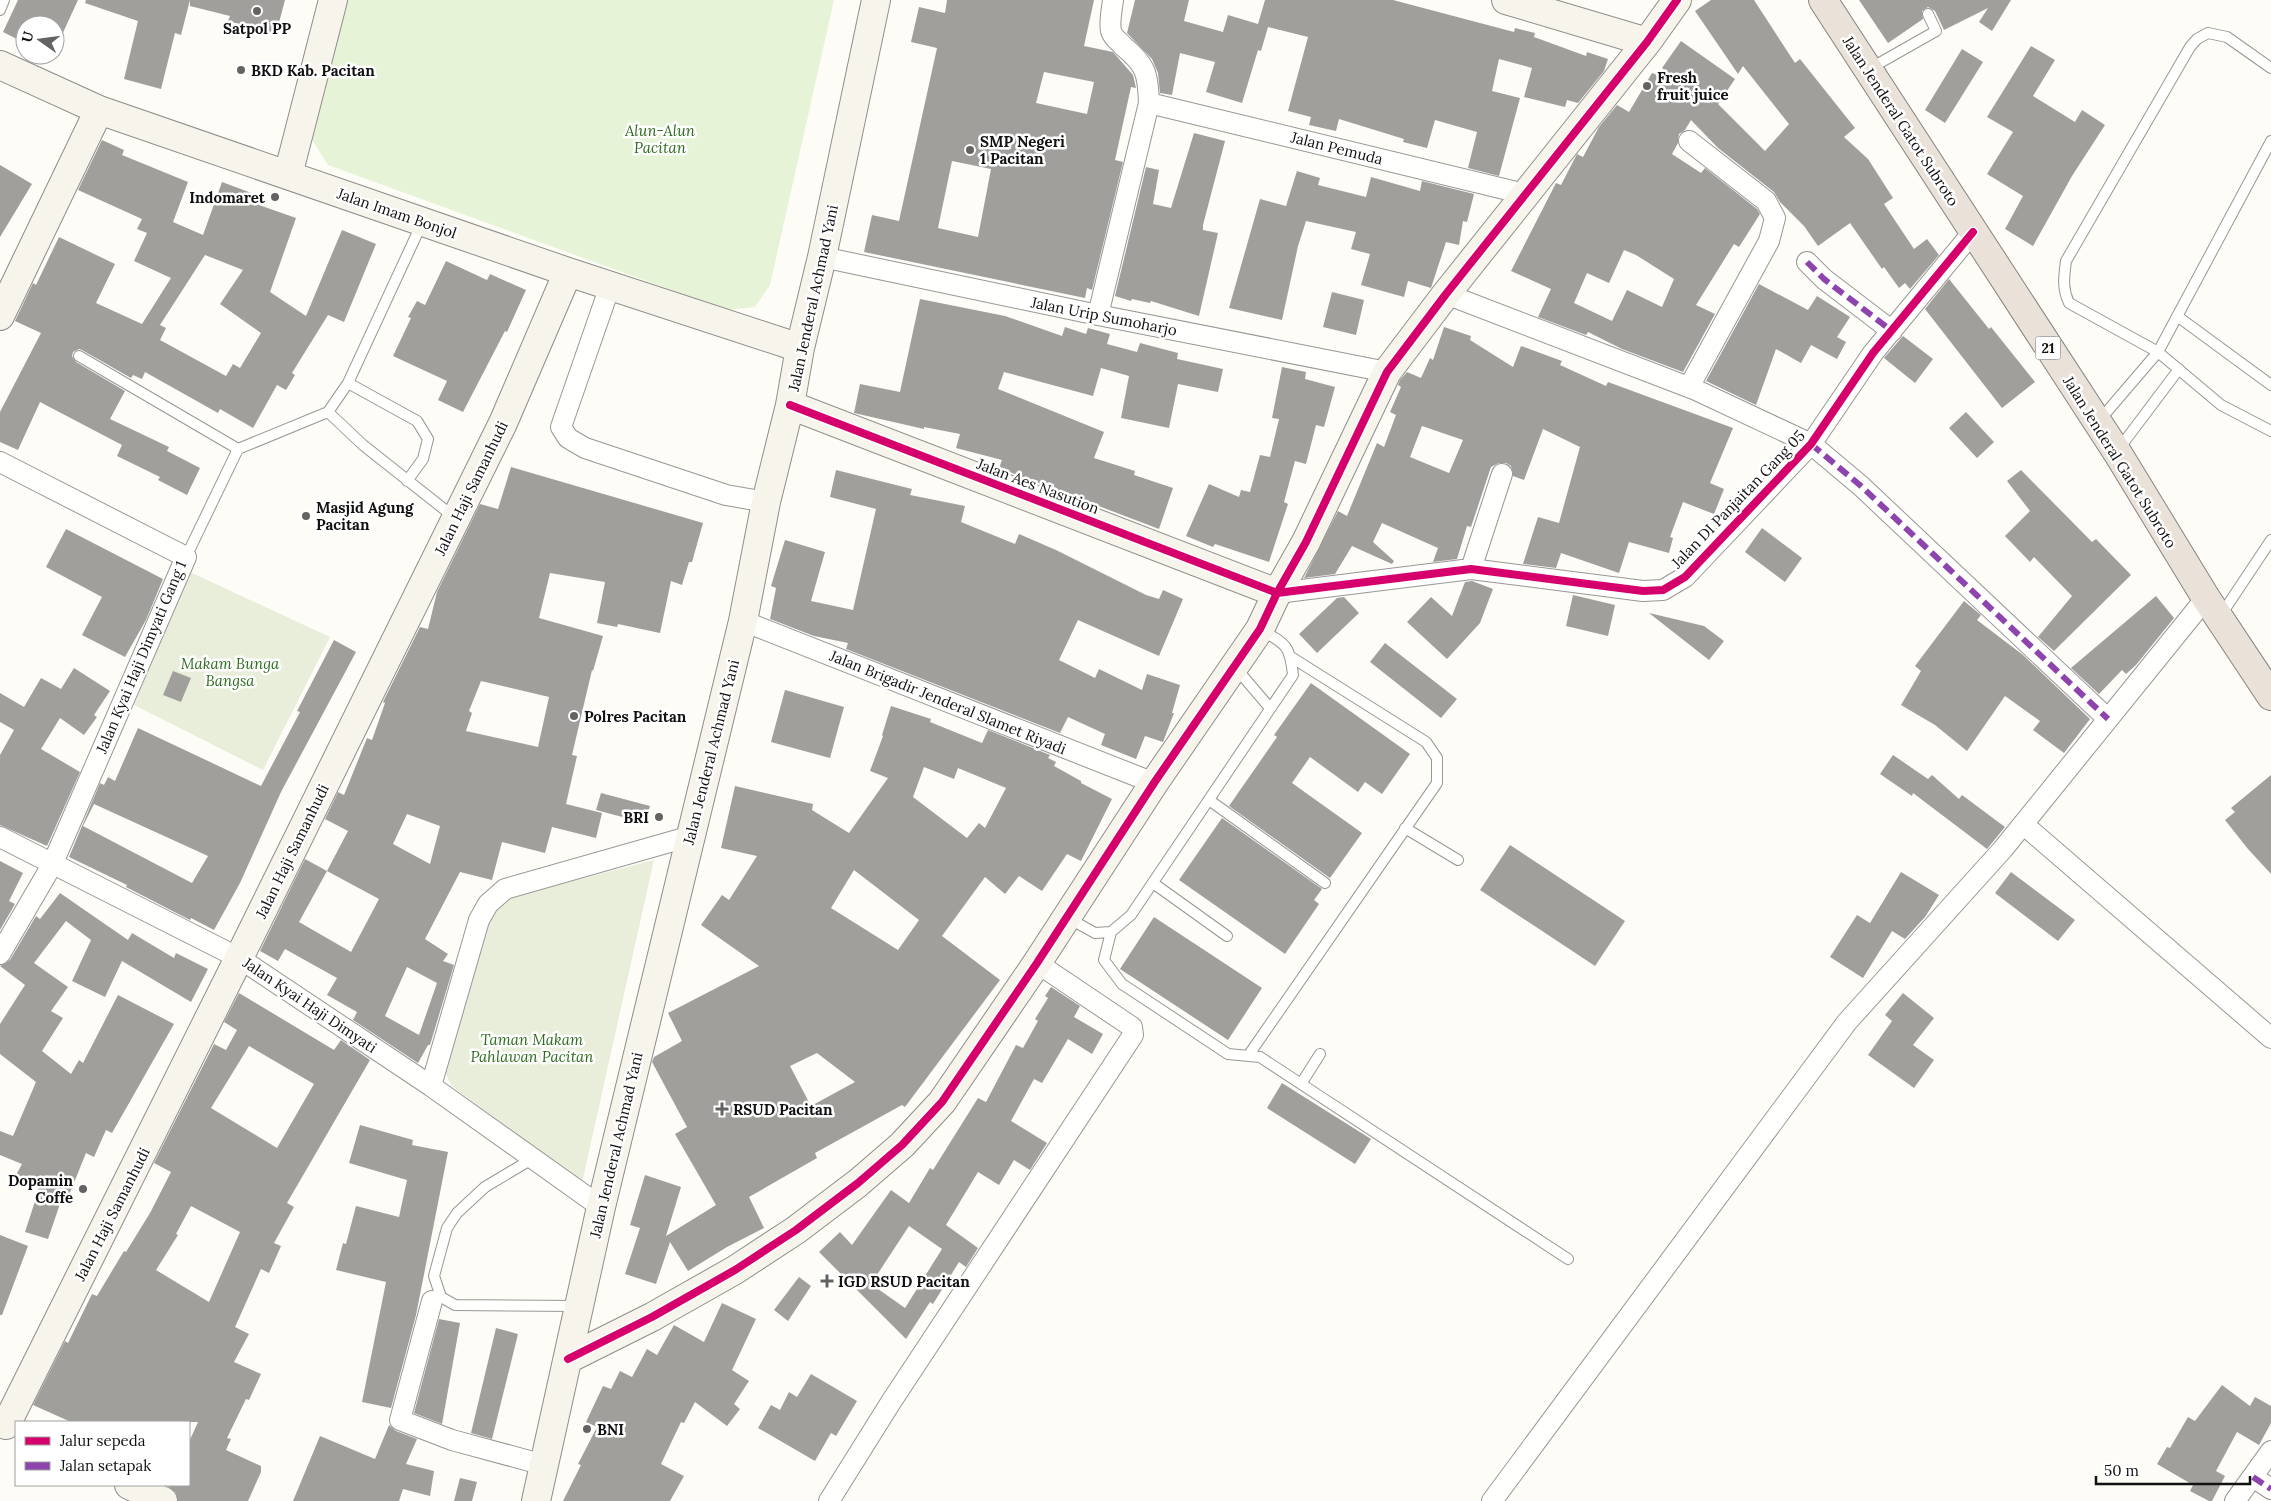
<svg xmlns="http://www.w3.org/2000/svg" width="2271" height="1501" font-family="Lora,serif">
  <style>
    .green { fill: #e7f3d7 }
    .cemetery { fill: #e9eedb }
    .building { fill: #a19f9c; fill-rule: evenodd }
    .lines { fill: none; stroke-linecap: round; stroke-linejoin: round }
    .lane-casing { stroke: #979795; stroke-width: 12 }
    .street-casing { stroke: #979795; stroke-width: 22 }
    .secondary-casing { stroke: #8e8d8b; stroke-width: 30 }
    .highway-casing { stroke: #858482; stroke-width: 30 }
    .lane { stroke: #fffffe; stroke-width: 10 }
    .street { stroke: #fffffe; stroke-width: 20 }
    .secondary { stroke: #f6f4eb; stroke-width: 28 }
    .highway { stroke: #eae1d8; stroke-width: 28 }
    .quiet { stroke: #8e44ad; stroke-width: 6; stroke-dasharray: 12 6; stroke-linecap: butt }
    .cycleway-casing { stroke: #fff; stroke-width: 11 }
    .cycleway { stroke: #d6006c; stroke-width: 8 }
    .poi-dot { fill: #646362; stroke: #fff; stroke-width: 2 }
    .labels { text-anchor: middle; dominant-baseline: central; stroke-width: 5; stroke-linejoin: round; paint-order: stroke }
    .shield { fill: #fff; stroke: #585858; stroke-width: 1 }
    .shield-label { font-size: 14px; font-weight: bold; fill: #111 }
    .poi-label { font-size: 15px; font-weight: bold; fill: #111; stroke: #fff; text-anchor: start }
    .street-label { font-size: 15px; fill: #111; stroke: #fff }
    .park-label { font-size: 15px; font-style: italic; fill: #2f6b1f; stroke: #fff }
  </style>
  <rect width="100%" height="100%" fill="#fdfcf7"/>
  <path class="green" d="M335 0H834L770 285 755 307 726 310 328 165 302 124Z"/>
  <path class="cemetery" d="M190 572 330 637 263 770 134 705Z
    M654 860 582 1183 452 1086 444 1071 492 913 511 897Z"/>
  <path class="building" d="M18 0H78L55 50V25H25V43L3 32Z
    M86 0H190L181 35 175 33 161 89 124 79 138 21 85 3Z
    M190 0H285L276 34 228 21 230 16 190 6Z
    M947 0H1094L1084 46 1113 52 1133 75 1136 88 1131 87 1115 160 1123 162 1092 290 1087 288 1085 298 864 252 872 215 899 221 937 48 911 42 919 7 945 13ZM1044 72 1094 82 1087 114 1036 103ZM952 161 991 169 978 237 938 228Z
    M1135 0H1189L1184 21 1223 32 1228 15 1258 24 1265 0H1393L1514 32 1515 28 1535 33 1534 37 1586 56 1587 52 1608 59 1604 71 1578 103 1567 100 1565 107 1524 97 1532 68 1499 59 1492 91 1520 98 1499 176 1468 168 1477 132 1435 120 1427 148 1403 142 1404 139 1339 119 1336 131 1309 125 1311 117 1288 111 1308 37 1268 27 1261 51 1258 50 1242 103 1206 92 1215 62 1180 53 1172 95 1160 93 1158 73 1152 59 1127 33Z
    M1711 0H1754L1795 63 1800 59 1855 128 1844 137 1868 159 1893 198 1884 204 1914 249 1927 239 1939 255 1910 289 1905 283 1899 288 1884 267 1882 269 1850 223 1818 246 1804 226 1780 202 1774 192 1718 148 1691 120 1685 130 1679 134 1678 143 1672 154 1701 173 1705 168 1757 209 1760 214 1739 247 1734 244 1696 305 1715 314 1683 372 1622 349 1588 332 1586 335 1538 317 1551 289 1511 271 1556 183 1561 185 1577 154 1583 157 1599 127 1617 105 1629 112 1652 73 1683 83 1662 68 1681 41 1735 79 1718 104 1765 151 1789 124 1743 66 1738 74 1695 11ZM1624 250 1636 255 1674 279 1662 307 1627 290 1612 321 1574 303 1587 273 1609 283Z
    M1859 0H2011L1992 31 1979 22 1988 8 1944 30 1935 11 1928 7 1922 11 1923 19 1888 43Z
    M2031 46 2055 60 2033 96 2075 122 2082 110 2105 125 2072 176 2033 246 2005 229 2023 196 1987 174 2013 132 1987 117Z
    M1962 49 1983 62 1945 123 1925 110Z
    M1194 133 1225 141 1203 225V230L1218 233 1199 316 1151 301 1150 303 1132 299 1131 301 1115 296 1146 167 1159 170 1153 204 1171 208Z
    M102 140 124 150 122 155 188 182 173 222 203 235 222 182 262 197 259 205 296 218 270 292 306 316 342 230 376 244 344 322 328 315 292 373 295 375 286 390 277 385 253 428 220 409 218 413 145 372 142 379 133 375 131 378 82 350 79 349 73 352 72 356 76 362 125 391 110 419 169 447 167 451 200 468 187 495 158 480 160 477 117 456 122 445 40 402 18 450 0 442V412L41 333 15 321 33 283 36 285 59 237 115 264 96 303 142 324 171 278 134 261 147 233 137 229 142 219 78 190ZM205 255 243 270 220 304 261 333 240 368 233 364 226 376 160 340 166 328 160 325Z
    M0 165 32 184 0 237Z
    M1297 171 1320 178 1318 185 1366 197 1371 177 1420 191 1422 181 1474 194 1467 222 1463 221 1459 245 1446 242 1431 288 1408 281 1404 297 1361 285 1370 254 1351 249 1356 232 1306 221 1298 246 1282 320 1229 308 1260 199 1286 206Z
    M446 261 487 280 490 274 526 290 507 332 505 331 463 412 438 400 447 381 393 356 411 318 408 317 417 301 425 305Z
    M1949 279 1989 329 1991 327 2035 382 2002 408 1925 309Z
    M1759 284 1808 310 1817 296 1850 317 1837 337 1846 342 1837 359 1811 345 1801 363 1776 349 1756 405 1706 381Z
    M1332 292 1364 300 1356 335 1323 327Z
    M920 299 1005 316 1062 336 1065 327 1086 334 1088 328 1110 334 1107 344 1137 352 1140 343 1178 353 1177 359 1223 369 1218 392 1178 384 1169 428 1121 418 1129 376 1101 368 1093 396 1004 372 998 389 1104 432 1094 458 1135 471 1134 475 1173 488 1159 529 999 468 1002 460 956 448 960 434 924 427V429L854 413 860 384 900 392Z
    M1444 327 1471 336 1470 340 1513 367 1521 346 1562 361 1560 365 1606 386 1608 382 1733 428 1710 483 1724 489 1714 514 1683 502 1670 537 1673 538 1669 553 1629 542 1619 573 1561 553 1556 568 1523 564 1538 517 1559 523 1580 447 1543 429 1524 480 1513 476 1511 466 1506 463H1499L1491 467 1471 527 1467 526 1457 559 1433 562 1438 548 1382 523 1373 542 1394 561 1392 564 1352 546 1335 574 1304 578 1338 511 1347 516 1377 443 1384 447 1396 415 1390 412 1401 387 1398 385 1400 380 1407 372 1421 378 1430 358 1433 360ZM1422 426 1463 440 1449 473 1410 457Z
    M1903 336 1933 359 1915 383 1884 358Z
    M1282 367 1306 372 1305 379 1335 387 1324 427 1316 425 1306 464 1295 461 1284 502 1288 504 1269 562 1215 544 1213 547 1186 536 1209 484 1239 497 1241 490 1250 492 1260 455 1270 457 1279 419 1272 418Z
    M1966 412 1994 442 1977 458 1949 428Z
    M511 467 703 523 692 562H689L682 585 671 581 660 633 618 624 617 627 597 623 605 582 550 573 539 618 603 636 593 671 592 670 572 755 577 756 566 804 602 813 596 838 552 827 545 853 502 842 492 880 460 872 425 939 448 954 443 961 454 965 430 1045H428L418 1063 353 1020 357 1012 327 995 337 978 285 949 278 961 260 951 305 859 327 871 348 831 325 819 338 792 344 795 367 738 372 740 385 703 383 702 420 627 428 629 437 592 480 504 498 509ZM481 681 549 697 538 747 466 731 472 713 469 711ZM407 814 440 826 430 864 393 844ZM327 871 379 899 351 952 299 922ZM407 967 437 983 419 1035 385 1016Z
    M836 470 912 489 910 495 965 506 961 522 1015 544 1019 534 1056 550 1146 595 1159 599 1163 590 1183 599 1159 656 1078 620 1059 660 1095 678 1099 669 1142 690 1147 674 1180 685 1172 713H1174L1163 742 1145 736 1136 759 1101 745 1105 734 1068 717 1060 733 846 649 848 643 814 636 770 619 776 588 771 586 785 540 825 552 811 601 853 610 876 509 830 497Z
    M2021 470 2092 542 2096 539 2131 575 2054 651 2038 637 2072 596 2034 557 2030 562 2005 536 2030 511 2007 481Z
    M1762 528 1802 558 1785 582 1745 552Z
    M66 529 163 579 146 620 125 657 82 635 102 597 46 567Z
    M1472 581 1493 589 1480 623 1447 659 1407 622 1431 597 1452 616 1465 582Z
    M1573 595 1615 605 1608 636 1566 626Z
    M2156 596 2174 618 2136 665 2126 674 2122 670 2099 694 2071 668Z
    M1344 597 1359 613 1317 653 1299 634 1337 598Z
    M1964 601 1981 615 1977 620 2023 655 2090 719 2064 753 2033 730 2040 721 2005 696 1967 751 1935 725 1901 705 1921 671 1915 666Z
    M1649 613 1704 626 1724 641 1709 660Z
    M334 640 356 652 281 792 240 883 214 930 191 918 190 920 126 887 127 885 69 857 100 783 104 785 108 777 115 781 138 728 261 786 300 712 297 711ZM94 804 208 856 192 883 83 826Z
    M1385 643 1457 699 1441 718 1370 662Z
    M74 668 110 691 94 715 97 717 84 735 60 718 41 749 80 772 47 846 0 825V755L14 730 0 722V693L24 707 41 678 61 689Z
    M173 671 191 678 181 702 163 695Z
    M1311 683 1410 754 1382 794 1365 782 1358 792 1310 757 1292 783 1362 833 1330 878 1229 806 1277 737 1274 735Z
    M785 690 844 707 830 758 771 742Z
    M891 706 931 719 930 722 982 743 988 730 1050 755 1048 758 1056 762 1054 766 1081 781V783L1112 799 1081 861 1067 854 1042 891 1019 876 1005 894 985 877 942 936 1000 980 905 1107 902 1105 815 1153 817 1158 749 1197 764 1228 727 1247 688 1271 670 1242 656 1284 625 1274 640 1228 630 1225 645 1175 681 1187 666 1236 716 1205 675 1134 687 1127 652 1062 654 1057 682 1041 668 1013 759 966 701 925 722 895 729 900 757 856 721 848 735 786 813 804 812 810 849 833 888 778 870 771 883 736 882 735ZM924 767 954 779 958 768 1006 788 985 828 979 823 967 838 913 797ZM854 870 919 920 898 950 831 908ZM817 1053 855 1082 811 1106 790 1066Z
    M1893 755 1928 779 1932 775 1959 799 1962 795 2005 827 1987 849 1913 793 1912 796 1880 774Z
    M2271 775V874L2248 849 2225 820 2235 812 2231 808Z
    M601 793 650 806 645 823 596 810Z
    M1222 818 1322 889 1314 900 1319 904 1285 954 1179 880Z
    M1510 845 1625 921 1595 966 1480 890Z
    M0 861 23 873 9 901 15 904 0 930Z
    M1901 872 1939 895 1925 917 1905 939 1892 931 1863 978 1830 957 1857 915 1870 923Z
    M2011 872 2075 920 2058 941 1995 893Z
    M60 893 128 940 132 933 174 958 176 953 208 969 191 1002 122 961 105 997 72 981 91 940 66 921 34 963 68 987 51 1011 63 1018 42 1051 71 1074 79 1060 83 1063 118 995 174 1024 112 1133 106 1130 94 1157 86 1153 67 1200 62 1198 48 1239 25 1232 39 1189 16 1175 22 1164 0 1155V1131L13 1136 36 1082 0 1054V1024L25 985 0 966 10 960 36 916 40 919Z
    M1154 917 1262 988 1228 1040 1120 969Z
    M1051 987 1080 1006 1074 1017 1103 1034 1092 1054 1068 1039 1042 1083 1034 1079 1011 1121 1047 1143 1030 1170 1014 1160 999 1185 978 1172 946 1225 978 1248 966 1267 959 1262 933 1304 930 1302 906 1339 819 1252 840 1232 852 1245 891 1190 909 1203 930 1168 933 1170 978 1098 986 1102 1016 1045 1023 1048 1038 1021 1035 1019 1048 998 1045 996ZM909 1226 942 1249 905 1308 871 1284Z
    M239 993 334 1050 341 1040 370 1060 287 1203 294 1207 274 1243 281 1246 269 1273 261 1269 235 1327 249 1334 234 1362 261 1374 249 1400 246 1399 227 1438 231 1439 226 1450 261 1466V1472L248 1501H178L176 1493 168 1486 189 1485V1442L198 1422H71L33 1405 65 1341 68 1343 92 1294 97 1296 124 1251 126 1252 150 1213 171 1172 154 1163 214 1044 226 1050 237 1030 224 1022ZM249 1046 314 1084 277 1148 211 1108ZM191 1206 240 1232 209 1302 156 1270 178 1235 176 1234Z
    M1903 993 1934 1018 1913 1045 1934 1060 1914 1088 1868 1055 1892 1021 1885 1015Z
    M1282 1083 1371 1139 1355 1164 1267 1108Z
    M360 1125 413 1140 412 1145 448 1152 416 1315 391 1408 362 1402 386 1282 336 1270 343 1243 346 1244 356 1206 399 1217 407 1180 349 1163Z
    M0 1235 28 1246 2 1315H0Z
    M799 1277 811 1286 788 1321 774 1310Z
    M722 1303 756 1319 732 1370 749 1381 734 1404 740 1409 727 1426 695 1402 684 1423 681 1422 661 1464 684 1476 670 1501H563L581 1465 578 1464 597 1427 586 1422 603 1386 611 1389 620 1371 632 1377 647 1349 657 1355 674 1325 704 1342Z
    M439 1319 460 1323 442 1424 414 1413Z
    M496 1328 518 1334 492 1439 471 1433Z
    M811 1374 857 1401 836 1436 831 1433 815 1461 758 1428 771 1405 780 1410 789 1392 797 1397Z
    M2222 1385 2250 1406 2255 1397 2271 1406V1423L2259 1445 2237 1432 2216 1471 2225 1476 2212 1501H2209L2190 1491 2193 1485 2157 1464 2167 1447 2170 1448 2188 1417 2195 1421Z
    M389 1425 396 1431 417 1439 406 1464 434 1471 430 1496 403 1489 399 1501H293L320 1436 375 1459Z
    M460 1478 477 1482 472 1501H454Z"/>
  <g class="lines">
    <defs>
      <path id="lane" d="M0 10 4 0
        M2271 68 2227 37 2208 33 2197 39 2190 47 2066 261C2064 277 2062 288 2069 303L2158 352 2221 405 2271 431
        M1869 69 1936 31 1928 14
        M422 223 348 383 328 412 363 445 454 517
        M2177 316 2271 385
        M79 356 238 449
        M348 383 417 421 428 439 423 459 407 481
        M2098 422 2158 352 2271 141
        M2118 450 2179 369
        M186 557 238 449 328 412
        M2221 615 2271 540
        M1235 667 1270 708
        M1209 800 1325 883
        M1405 828 1458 860
        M1153 883 1227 936
        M1068 918 1095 933 1111 932 1131 915 1293 675C1290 645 1286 644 1261 630
        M1111 932 1104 960 1122 984 1228 1054 1260 1057 1568 1259
        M1248 1056 1437 783V758L1426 742 1291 657
        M1301 1084 1320 1054
        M532 1159 485 1187 457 1213 447 1228 434 1276 441 1297 455 1305 579 1306"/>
      <path id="street" d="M1149 103 1525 194
        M1689 141 1766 201 1775 218 1769 241 1689 387
        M822 257 1098 315 1387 372
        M1807 262 1824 279 1892 331
        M610 286 561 427 568 438 585 448 726 495 766 502
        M1446 294 1696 390 1811 444 1861 486 2108 719
        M1098 315 1149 103C1148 73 1146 65 1123 46 1119 41 1113 38 1111 31 1109 22 1112 9 1113 0
        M0 462 186 557 52 865 0 954
        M1471 569 1502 474
        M1277 593 1471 569 1643 591 1663 590 1685 577 1811 444 1873 353 1973 232
        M743 621 1154 783
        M2023 824 2271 1038
        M0 837 239 958 431 1086 601 1207
        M431 1086 479 920 488 904 505 889 691 836
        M432 1301 400 1420 452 1440 544 1465
        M2253 1477 2271 1489
        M829 1501 891 1402 1133 1035 1132 1027 1037 963
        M1492 1501 1847 1022 2003 849 2206 598
        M2235 1501 2271 1451"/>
      <path id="secondary" d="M1506 0 1647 42
        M0 65 99 110 568 272 800 348
        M288 175 333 0
        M0 316 99 110
        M790 405 1277 593
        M568 1359 652 1317 735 1270 796 1230 858 1183 902 1145 942 1102 1037 963 1154 783 1260 629 1277 593 1306 542 1387 372 1446 294 1647 42 1677 0
        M6 1425 239 958 503 423 568 272
        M129 1485 163 1501
        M536 1501 601 1207 743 621 766 502 790 405 800 348 822 257 876 0"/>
      <path id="highway" d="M1823 0 2117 452 2206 598 2271 696"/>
    </defs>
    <use href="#lane" class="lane-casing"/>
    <use href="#street" class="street-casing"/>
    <use href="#secondary" class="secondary-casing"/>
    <use href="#highway" class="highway-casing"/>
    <use href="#lane" class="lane"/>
    <use href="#street" class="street"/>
    <use href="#secondary" class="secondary"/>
    <use href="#highway" class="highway"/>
    <path class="quiet" d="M1807 262 1824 279 1892 331
      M1811 444 1861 486 2108 719
      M2253 1477 2271 1489"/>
    <defs>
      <path id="cycleway" d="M790 405 1277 593 1471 569 1643 591 1663 590 1685 577 1811 444 1873 353 1973 232
        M568 1359 652 1317 735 1270 796 1230 858 1183 902 1145 942 1102 1037 963 1154 783 1260 629 1277 593 1306 542 1387 372 1446 294 1647 42 1677 0"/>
    </defs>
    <use href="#cycleway" class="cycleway-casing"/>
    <use href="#cycleway" class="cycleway"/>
  </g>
  <g class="poi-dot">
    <circle cx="257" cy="11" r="5"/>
    <circle cx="241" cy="70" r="5"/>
    <circle cx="1647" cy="86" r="5"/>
    <circle cx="970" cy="150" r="5"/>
    <circle cx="275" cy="197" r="5"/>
    <circle cx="306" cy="516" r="5"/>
    <circle cx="574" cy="716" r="5"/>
    <circle cx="659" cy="817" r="5"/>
    <path d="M719.5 1101.5h5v5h5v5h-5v5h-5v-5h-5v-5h5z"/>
    <circle cx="83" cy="1189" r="5"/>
    <path d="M824.5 1273.5h5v5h5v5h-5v5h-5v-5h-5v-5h5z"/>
    <circle cx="587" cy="1429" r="5"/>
  </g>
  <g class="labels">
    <rect class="shield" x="2035.5" y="336.5" width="25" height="23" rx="4"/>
    <g class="shield-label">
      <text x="2048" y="348">21</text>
    </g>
    <g class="poi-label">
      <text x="257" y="28" text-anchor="middle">Satpol PP</text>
      <text x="251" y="70">BKD Kab. Pacitan</text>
      <text x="1657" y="77">Fresh<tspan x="1657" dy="17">fruit juice</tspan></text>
      <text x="980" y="141">SMP Negeri<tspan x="980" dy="17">1 Pacitan</tspan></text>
      <text x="265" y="197" text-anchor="end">Indomaret</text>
      <text x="316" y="507">Masjid Agung<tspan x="316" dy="17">Pacitan</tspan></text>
      <text x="584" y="716">Polres Pacitan</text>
      <text x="649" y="817" text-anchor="end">BRI</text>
      <text x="733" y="1109">RSUD Pacitan</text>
      <text x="73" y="1180" text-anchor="end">Dopamin<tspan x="73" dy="17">Coffe</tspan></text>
      <text x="838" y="1281">IGD RSUD Pacitan</text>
      <text x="597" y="1429">BNI</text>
    </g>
    <g class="street-label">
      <text transform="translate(1901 121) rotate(57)">Jalan Jenderal Gatot Subroto</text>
      <text transform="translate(1337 148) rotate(14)">Jalan Pemuda</text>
      <text transform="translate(397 213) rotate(19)">Jalan Imam Bonjol</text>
      <text transform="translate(813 298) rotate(-78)">Jalan Jenderal Achmad Yani</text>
      <text transform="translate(1104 316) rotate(11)">Jalan Urip Sumoharjo</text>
      <text transform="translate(2120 462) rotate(58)">Jalan Jenderal Gatot Subroto</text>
      <text transform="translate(1038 486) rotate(21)">Jalan Aes Nasution</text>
      <text transform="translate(471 488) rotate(-64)">Jalan Haji Samanhudi</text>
      <text transform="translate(1738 499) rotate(-46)">Jalan DI Panjaitan Gang 05</text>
      <text transform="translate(141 657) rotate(-67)">Jalan Kyai Haji Dimyati Gang 1</text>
      <text transform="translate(948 702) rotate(22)">Jalan Brigadir Jenderal Slamet Riyadi</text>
      <text transform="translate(711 752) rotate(-76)">Jalan Jenderal Achmad Yani</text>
      <text transform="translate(292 851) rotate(-64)">Jalan Haji Samanhudi</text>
      <text transform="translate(310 1005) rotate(34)">Jalan Kyai Haji Dimyati</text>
      <text transform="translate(616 1145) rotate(-77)">Jalan Jenderal Achmad Yani</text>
      <text transform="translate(112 1214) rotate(-63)">Jalan Haji Samanhudi</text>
    </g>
    <g class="park-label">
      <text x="660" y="130">Alun-Alun<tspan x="660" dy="17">Pacitan</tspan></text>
      <text x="230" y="663">Makam Bunga<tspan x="230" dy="17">Bangsa</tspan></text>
      <text x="532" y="1039">Taman Makam<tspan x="532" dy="17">Pahlawan Pacitan</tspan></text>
    </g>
  </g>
  <rect x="15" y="1421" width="175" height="65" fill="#ffffff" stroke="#a0a0a0"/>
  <rect x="25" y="1437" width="25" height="8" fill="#d6006c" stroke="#a0a0a0"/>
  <text x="60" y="1446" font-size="15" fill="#111111">Jalur sepeda</text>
  <rect x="25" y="1462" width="25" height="8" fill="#8e44ad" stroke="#a0a0a0"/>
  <text x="60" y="1471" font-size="15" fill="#111111">Jalan setapak</text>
  <g transform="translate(40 40) rotate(284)"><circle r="24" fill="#ffffff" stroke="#a0a0a0"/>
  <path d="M0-4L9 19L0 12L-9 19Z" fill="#646362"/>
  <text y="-8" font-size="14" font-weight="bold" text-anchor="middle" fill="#111111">U</text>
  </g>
  <path d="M2096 1476v8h154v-8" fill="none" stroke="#111111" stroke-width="2.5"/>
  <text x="2104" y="1476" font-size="15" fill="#111111" stroke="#ffffff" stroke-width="4" paint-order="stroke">50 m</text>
</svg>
